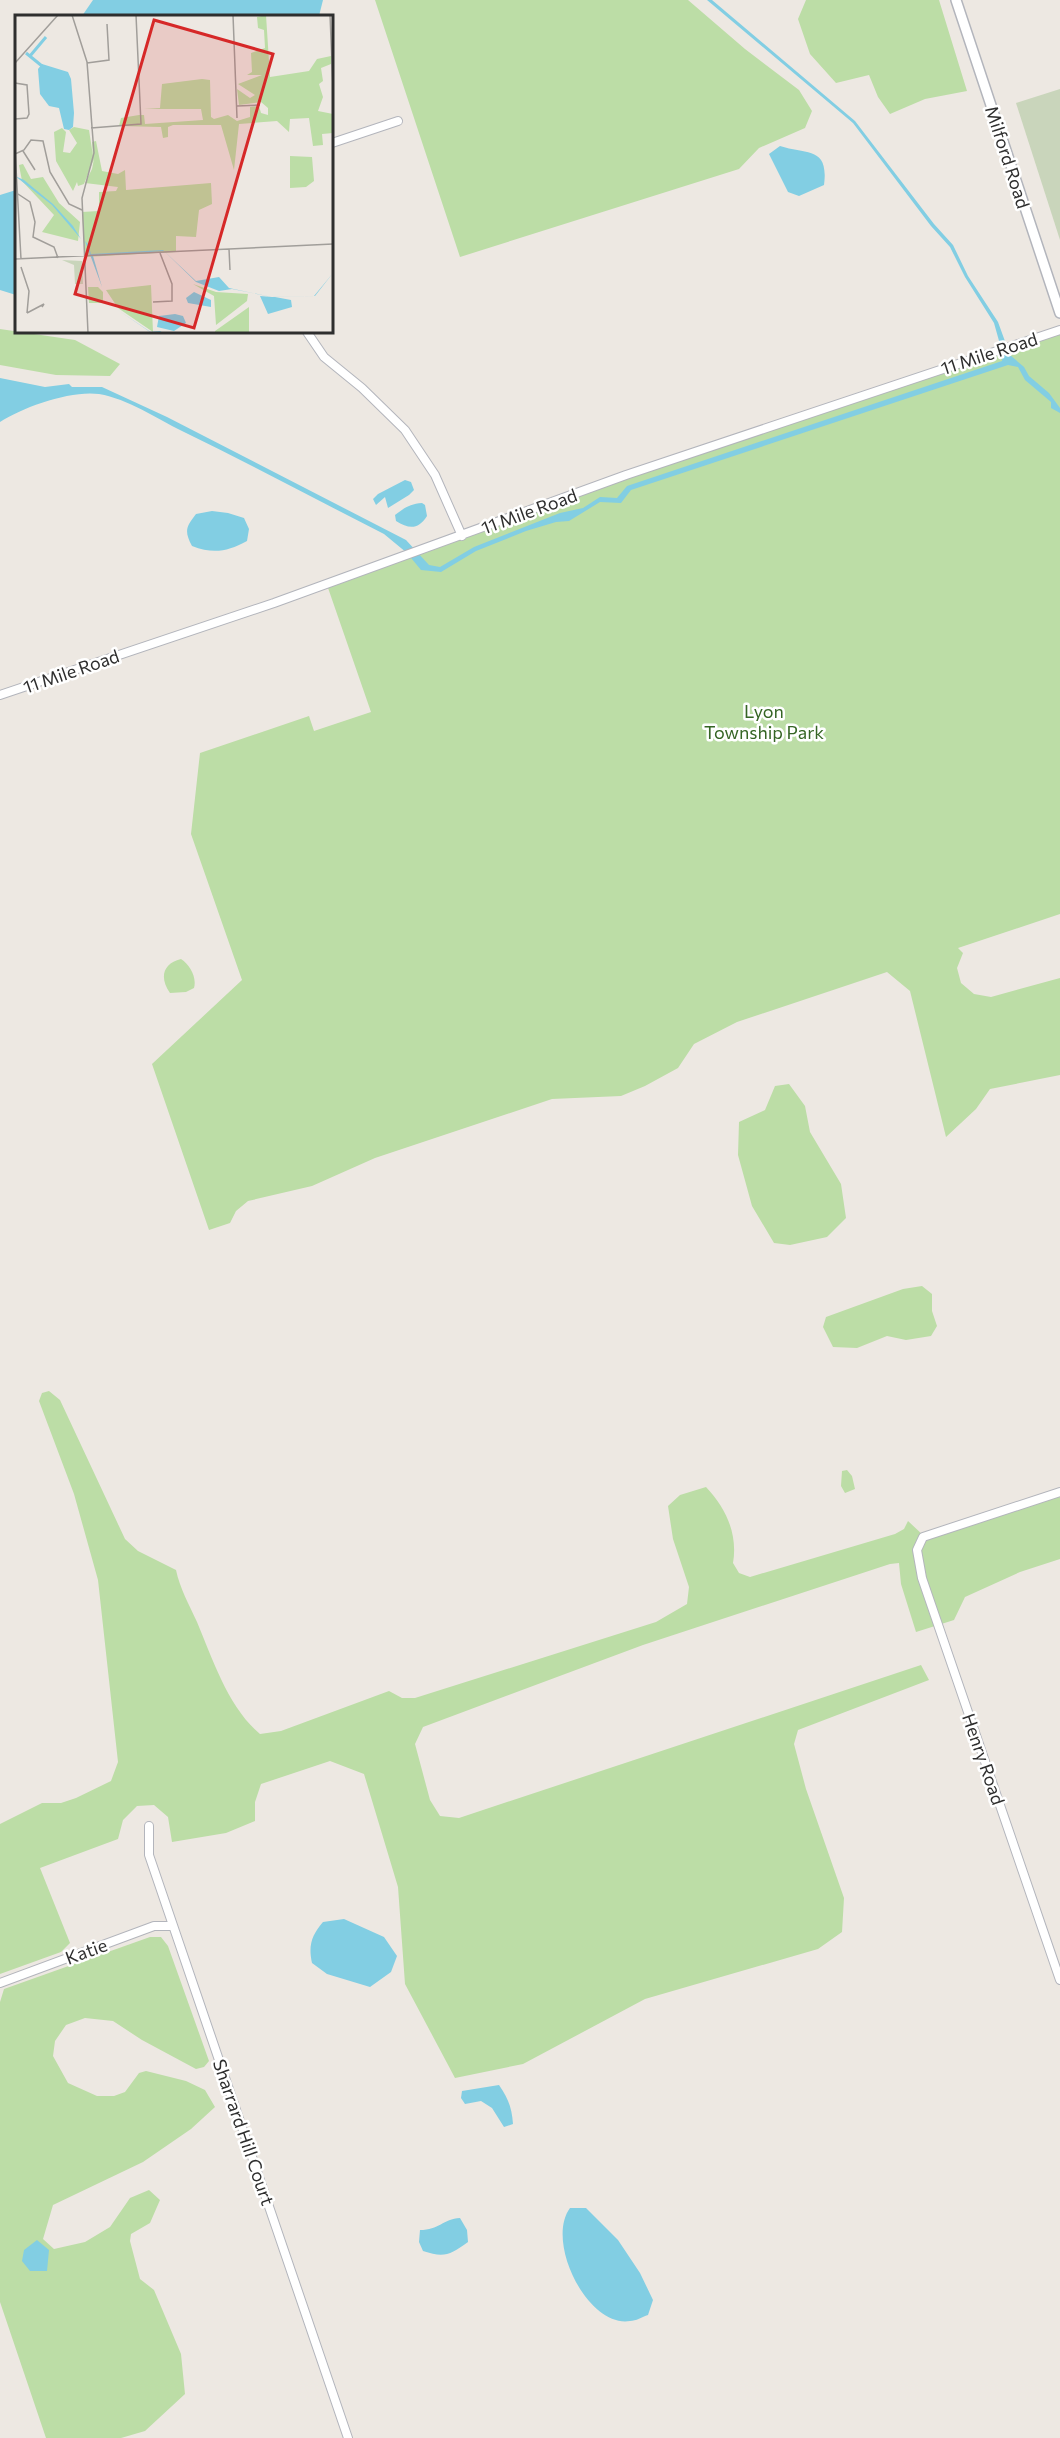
<svg xmlns="http://www.w3.org/2000/svg" width="1060" height="2438" font-family="Commissioner,sans-serif">
  <style>
    .green { fill: #bcdda6 }
    .cemetery { fill: #c9d5bb }
    .water { fill: #82cee3 }
    .lines { fill: none; stroke-linecap: round; stroke-linejoin: round }
    .minor-casing { stroke: #b3b5bc; stroke-width: 10 }
    .tertiary-casing { stroke: #b3b5bc; stroke-width: 12 }
    .minor { stroke: #fff; stroke-width: 8 }
    .tertiary { stroke: #fff; stroke-width: 9 }
    .labels { text-anchor: middle; dominant-baseline: central; stroke-width: 5; stroke-linejoin: round; paint-order: stroke }
    .street-label { font-size: 18px; fill: #2e2e2e; stroke: #fff }
    .park-label { font-size: 18px; fill: #356524; stroke: #fff }
    .inset-river { fill: none; stroke: #82cee3; stroke-width: 3 }
    .inset-road { fill: none; stroke: #a19e9a; stroke-width: 1.5 }
    .view { fill: #d62828; fill-opacity: 0.15; stroke: #d62828; stroke-width: 3 }
    .inset-edge { fill: none; stroke: #2e2e2e; stroke-width: 3 }
  </style>
  <rect width="100%" height="100%" fill="#ede8e2"/>
  <path class="green" d="M375 0H688L745 49 799 90 812 111 805 128 759 148 739 169 460 257Z
    M806 0H939L967 91 925 99 890 114 878 97 869 75 836 83 810 54 798 19Z
    M0 329 75 340 120 364 110 376 56 375 0 365Z
    M1060 330V914L958 948 963 953 957 968 961 983 974 994 991 997 1060 978V1075L990 1089 976 1109 946 1137 910 991 887 972 737 1022 694 1044 678 1068 645 1086 621 1096 552 1099 375 1158 312 1186 248 1201 236 1211 230 1223 209 1230 152 1064 242 980 191 834 200 753 309 716 314 731 371 712 327 585 712 446Z
    M181 959C190 965 197 977 194 988L186 992 170 993C159 978 163 963 181 959Z
    M789 1084 805 1106 810 1132 841 1184 846 1218 827 1237 790 1245 774 1243 752 1206 738 1155 739 1122 765 1110 775 1086Z
    M922 1286 932 1294V1311L937 1326 931 1336 906 1340 887 1336 857 1348 833 1347 823 1327 826 1317 903 1289Z
    M49 1391 60 1400 125 1539 138 1551 176 1570C180 1589 189 1604 197 1622 213 1660 228 1707 260 1734L281 1731 389 1691 402 1698H415L656 1622 687 1604 689 1587 673 1539 668 1506 680 1495 706 1487C726 1508 738 1534 733 1563L739 1573 750 1577 895 1534 904 1529 908 1521 924 1536 1060 1492V1559L1020 1572 965 1597 954 1620 916 1632 901 1584 899 1563 890 1564 643 1645 423 1727 415 1744 430 1800 440 1816 459 1818 921 1665 929 1680 798 1730 794 1744 806 1789 844 1898 842 1932 818 1949 645 1999 523 2064 455 2078 405 1984 398 1887 364 1774 330 1761 261 1784 255 1802V1821L226 1833 172 1842 168 1817 154 1805 137 1806 123 1820 118 1839 40 1868 70 1943 61 1952 0 1974V1824L42 1803H61L76 1798 111 1781 118 1762 98 1580 74 1494 39 1401 42 1393Z
    M847 1470 852 1476 855 1489 845 1493 841 1486 842 1471Z
    M150 1937H161L168 1946 209 2061 204 2067 196 2069 142 2040 113 2021 85 2018 66 2025 55 2041 53 2056 68 2083 97 2096H114L125 2092 139 2073 146 2071 186 2081 205 2090 215 2107 191 2129 143 2162 53 2205 43 2239 54 2249 85 2242 110 2227 130 2198 149 2190 160 2200 150 2223 131 2234 130 2241 140 2279 154 2290 181 2354 185 2394 145 2431 121 2438H46L0 2302V2002L4 1989Z"/>
  <path class="cemetery" d="M1060 89V240L1016 103Z"/>
  <path class="water" d="M93 0H323L319 16H82Z
    M707 0H712L855 121 934 224 953 245 968 276 998 322 1010 355 1024 367 1029 376 1049 393 1060 408V413L1051 408V402L1025 380 1018 367 1008 365 631 490 621 503 600 502 569 521 556 522 526 531 476 551 441 572 421 570 407 553 384 534C317 500 250 464 182 431 156 418 128 399 99 394 71 390 23 407 0 422V378L45 387 69 384 72 387H102L167 417 406 540 429 565 440 567 474 547 560 513 583 508 600 497 617 498 627 486 1002 361 1003 355 994 323 965 277 950 247 931 226 853 123Z
    M780 146C807 155 829 146 824 185L799 196 788 192 769 154Z
    M16 190V295L0 290V195Z
    M405 480 411 482 414 490 409 495 388 508 385 497 376 505 373 499 378 494Z
    M422 503 425 505 427 516C418 530 409 529 396 521L395 515C404 508 410 504 422 503Z
    M212 511 228 513 244 518 249 529 247 541C227 552 213 554 192 546 184 531 186 527 196 514Z
    M344 1919 384 1937 397 1956 391 1972 370 1987 327 1974 312 1963C308 1945 312 1935 323 1922Z
    M499 2085C508 2098 512 2108 513 2124L504 2127 492 2108 481 2101 465 2104 461 2098 462 2091Z
    M570 2208H586L618 2240 640 2273 653 2300 648 2315C642 2317 636 2321 630 2321 588 2328 545 2242 570 2208Z
    M460 2218 467 2230 468 2242C450 2255 444 2258 423 2251L419 2242 420 2230C439 2230 443 2219 460 2218Z
    M37 2240 49 2250 47 2271H30L22 2261 24 2250Z"/>
  <g class="lines">
    <defs>
      <path id="minor" d="M332 143 398 121
        M307 332 324 357 362 388 405 430 435 475 462 536
        M0 695 274 603 626 475 1060 330
        M1060 1492 923 1537 917 1550 922 1578 1060 1980
        M149 1826V1855L348 2438
        M0 1983 154 1926H173"/>
      <path id="tertiary" d="M956 0 1060 313"/>
    </defs>
    <use href="#minor" class="minor-casing"/>
    <use href="#tertiary" class="tertiary-casing"/>
    <use href="#minor" class="minor"/>
    <use href="#tertiary" class="tertiary"/>
  </g>
  <g class="labels">
    <g class="street-label">
      <text transform="translate(1008 157) rotate(72)">Milford Road</text>
      <text transform="translate(989 353) rotate(-18)">11 Mile Road</text>
      <text transform="translate(529 511) rotate(-20)">11 Mile Road</text>
      <text transform="translate(71 671) rotate(-19)">11 Mile Road</text>
      <text transform="translate(984 1759) rotate(71)">Henry Road</text>
      <text transform="translate(86 1951) rotate(-20)">Katie</text>
      <text transform="translate(244 2132) rotate(71)">Sharrard Hill Court</text>
    </g>
    <g class="park-label">
      <text x="764" y="711">Lyon<tspan x="764" dy="21">Township Park</tspan></text>
    </g>
  </g>
  <g transform="translate(15 15)">
    <rect width="318" height="318" fill="#ede8e2"/>
    <path d="M251 0 255 62 294 56 302 44 316 41V49L306 53 308 66 304 69 308 82 303 96 318 99V118L307 119 308 130 298 131 294 103 275 104 274 117 262 106 224 109 219 155 206 110H158L153 112V122L148 123 146 112 104 111 106 103 124 100H129L130 109 188 105 186 94H129L145 93 147 69 187 64 195 65 196 102 199 104 213 100 222 106 235 102V92L244 91 246 98 253 100V93L246 87 224 90 222 74 235 83 240 80 223 69 247 60H232L237 57 236 38 250 33 249 15 243 13 242 2ZM59 112 74 115 78 141 77 127 81 126 87 156 103 159 110 155 111 175 196 168 197 189 184 195 181 222 161 221V237L70 242 67 197 84 196V177L101 176 103 172 70 168 77 154 79 144 69 169 63 171 62 167 58 176 41 146 39 117 47 113 51 117 48 137 55 138 62 128 54 115ZM275 141 297 142 299 166 291 172 275 173ZM8 149 16 164 28 162 44 188 65 207 63 226 27 217 39 200 7 166 4 150ZM178 269 201 277 233 279 232 286 201 310 199 281ZM136 270 138 317 103 293 91 275ZM73 272H83L88 277V288H74ZM234 292V318H200V316Z" fill="#bcdda6"/>
    <path d="M47 245 67 246 68 269H60L59 250Z" fill="#c9d5bb"/>
    <path d="M27 49 53 57 56 64 59 98 58 112 54 115 49 114 44 93 34 91 25 79 23 54ZM0 161 9 165 38 189 58 211 66 224 70 226 73 229 76 239 148 235 181 266 204 262 214 273 257 282 299 281 318 258 300 281 260 282 276 285 277 292 253 299 245 281 257 282 217 274 204 276 181 267 149 236 78 241 87 272 103 295 135 317 145 316 148 318H137L103 295 87 272 70 226 66 224 37 190ZM179 277 196 285V292L173 288 171 283ZM160 299 168 301 171 308 159 316 142 312 144 301Z" fill="#82cee3"/>
    <path class="inset-river" d="M11 38 27 51M15 41 31 22"/>
    <path class="inset-road" d="M57 0 72 47 79 138 67 183 73 318M218 0 222 103M315 0 318 73M0 48 43 0M72 48 94 45 92 9M0 68 12 70 14 99 12 103 0 104M222 91 245 90M76 113 126 109 121 0M0 134 6 244M8 136 20 155M0 139 9 135 16 125 28 126 35 157 54 189 67 195M3 179 15 187 20 207 18 222 39 232 43 243M214 234 215 255M0 244 318 229M6 252 14 276 12 298M138 287 157 286V269L145 238M12 298 29 289 27 292"/>
    <path class="view" d="M139 5 258 39 179 313 60 279Z"/>
    <rect width="318" height="318" class="inset-edge"/>
  </g>
</svg>
